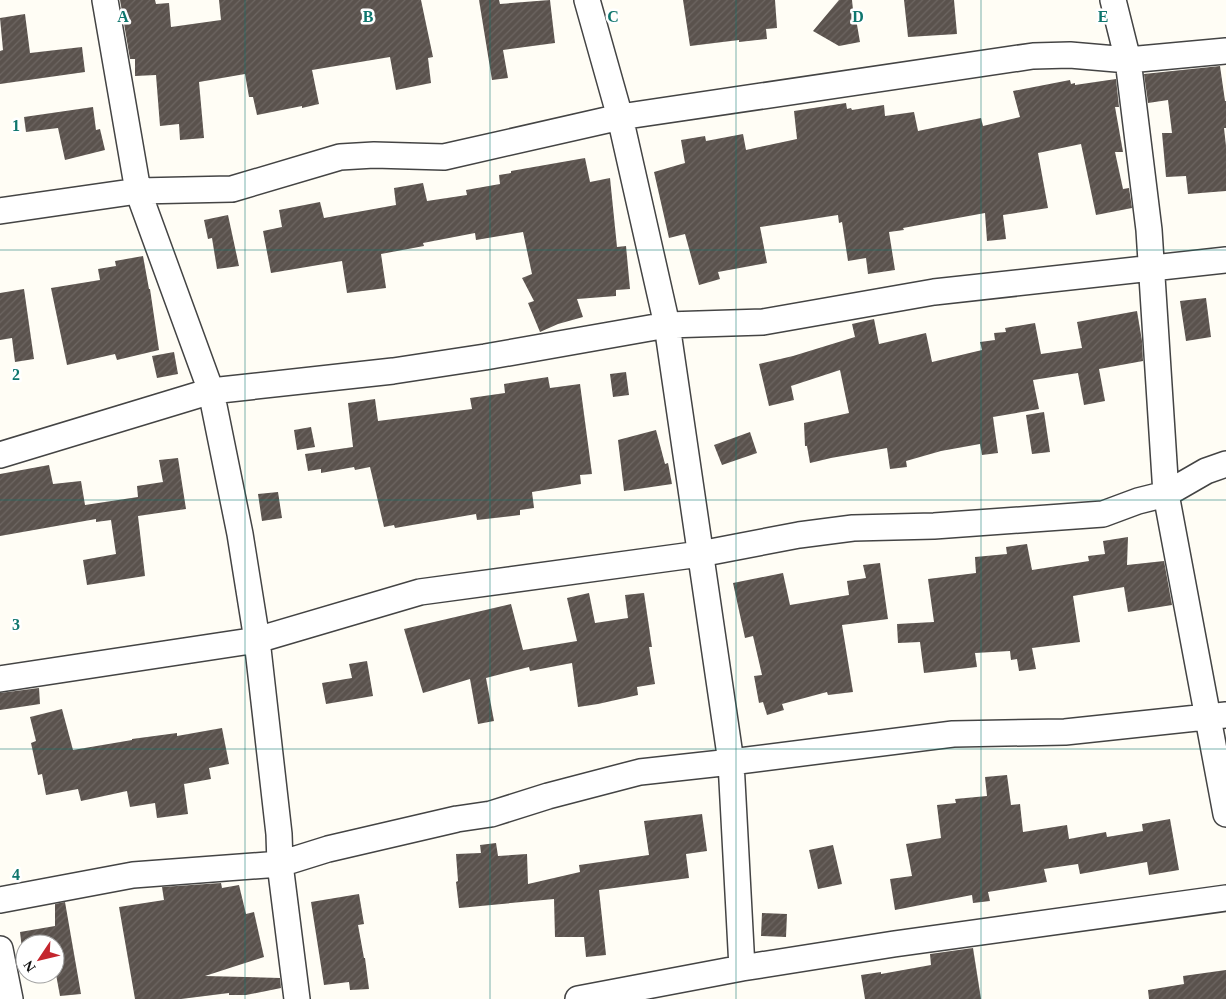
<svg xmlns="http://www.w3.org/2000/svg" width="1226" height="999" font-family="Georgia,serif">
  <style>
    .building { fill: url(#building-hatch) }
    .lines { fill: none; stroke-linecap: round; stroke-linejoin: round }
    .minor-casing { stroke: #444; stroke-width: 28 }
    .minor { stroke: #fff; stroke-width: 25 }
    .grid { fill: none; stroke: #0f766e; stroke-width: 1; stroke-opacity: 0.55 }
    .grid-label { font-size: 16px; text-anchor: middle; font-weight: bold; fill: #0f766e; stroke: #fff; stroke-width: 5; stroke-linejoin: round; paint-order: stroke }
  </style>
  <defs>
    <pattern id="building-hatch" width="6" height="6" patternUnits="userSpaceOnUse" patternTransform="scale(1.25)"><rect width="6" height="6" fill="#5a524d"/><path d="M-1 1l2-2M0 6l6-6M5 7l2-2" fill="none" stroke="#6d6662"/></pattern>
  </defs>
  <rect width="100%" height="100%" fill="#fffdf5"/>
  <path class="building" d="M120 0H155L156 4 169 3 171 27 221 20 219 0H421L433 57 428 58 431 83 396 90 390 57 312 70 319 104 302 108V106L257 115 253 97H249L245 74 199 82 204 138 180 140 179 124 160 126 156 75 135 76V59H130Z
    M479 0H499L500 4 550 0 555 43 503 50 508 78 492 80Z
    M683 0H775L777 28 766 29 767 39 739 42V40L690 46Z
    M839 0H852L854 20 856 19 860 42 839 46 813 31Z
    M904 0H954L957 34 908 37Z
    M25 14 30 53 82 47 85 72 0 84V51L3 50 0 18Z
    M1220 66 1225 101H1226V128H1224L1226 146V191L1188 194 1186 176 1166 177 1162 133H1172L1168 100 1148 103 1144 74Z
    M1116 79 1119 107H1115L1123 152H1115L1123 189 1129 188 1132 208 1096 215 1081 144 1038 153 1048 208 1003 215 1006 239 987 241 985 213 903 228 904 230 889 232 895 270 868 274 866 258 848 261 842 222 839 223 838 215 760 227 767 263 718 272 720 279 699 285 685 234 669 238 654 172 685 163 681 140 705 136 706 141 743 134 746 150 797 139 794 111 846 103 847 109 851 108 852 110 884 105 885 116 914 112 918 131 981 118 983 126 1020 117 1013 91 1070 80 1071 84 1075 83V85Z
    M93 107 96 130 100 129 105 150 65 160 58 128 26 132 24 117Z
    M585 158 590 182 610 178 617 247 626 246 630 289 616 290V296L577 299 583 317 558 324 540 332 528 303 534 301 522 278 532 274 523 232 476 240 475 233 423 243 424 246 381 254 386 288 347 293 342 261 271 273 263 231 282 227 279 210 320 202 324 218 396 205 394 188 423 183 427 201 467 195 466 190 500 184 499 175 511 173V171Z
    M228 215 239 266 217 269 212 238 208 239 204 220Z
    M143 256 149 289H150L159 350 117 360 115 354 67 365 51 288 100 280 98 269 116 266 115 261Z
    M24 289 34 359 15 362 12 338 0 340V293Z
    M1206 298 1211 337 1186 341 1180 301Z
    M1137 311 1142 341 1143 361 1099 369 1105 401 1084 405 1078 373 1033 380 1039 409 993 417 998 453 982 455 980 444 941 451 906 461 907 467 890 469 887 448 831 458 810 463 807 446H805L804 423 849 413 840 370 791 386 794 400 769 406 759 364 793 356 855 337 852 324 874 319 879 344 926 333 932 362 982 350 980 342 995 340 994 333 1006 332 1005 328 1035 323 1041 354 1082 348 1077 322Z
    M174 352 178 374 157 378 152 356Z
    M626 372 629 395 613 397 610 374Z
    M548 377 550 388 580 384 592 474 580 475 581 484 532 492 534 508 520 510V515L477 520 476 514 395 528 394 525 384 527 370 467 355 470 354 467 321 473V469L308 471 305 454 353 447 348 403 375 399 378 421 472 409 470 398 505 393 504 384Z
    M1044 412 1050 452 1032 454 1026 415Z
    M311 427 315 447 297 450 294 430Z
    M656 430 665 464 668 463 672 484 624 491 618 440Z
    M750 432 757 453 722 465 714 445Z
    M178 458 186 509 138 516 145 576 87 585 83 560 116 554 111 520 96 522V519L0 536V474L49 465 53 484 81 481 85 505 138 497 137 486 163 482 159 460Z
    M278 492 282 518 262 521 258 494Z
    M1128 537 1127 565 1164 561 1172 605 1128 612 1124 587 1073 596 1080 642 1032 648 1036 669 1019 671 1017 659 1011 660 1010 651 975 653 977 667 924 673 920 642 898 643 897 624 934 622 928 579 976 573 975 557 1007 554 1006 547 1027 544 1032 570 1089 561 1088 556 1105 554 1103 541Z
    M880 563 888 619 842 625 853 692 828 695 827 692 782 704 784 710 767 715 763 702 759 703 754 676 762 675 753 636 745 638 733 583 783 573 790 605 849 595 847 581 866 578 863 565Z
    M589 593 595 623 628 618 625 595 644 593 652 647H649L655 684 637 687 638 695 598 704 578 707 572 663 530 671 529 667 486 678 494 721 478 724 470 679 423 693 404 629 511 604 523 650 577 641 567 598Z
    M367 661 373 696 326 704 322 683 352 678 349 664Z
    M39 688 40 704 0 710V693Z
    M62 709 73 750 132 740V739L177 733V736L222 728 229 764 209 768 211 779 184 784 188 814 157 818 155 803 130 807 127 791 81 801 78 789 46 795 42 774 38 775 31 743 36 741 30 717Z
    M1007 775 1011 805 1020 804 1023 832 1067 825 1069 839 1106 832 1107 837 1143 831 1142 824 1170 819 1179 870 1149 875 1147 862 1080 874 1078 864 1044 869 1047 882 988 892 990 901 973 903 972 895 895 910 890 879 912 876 906 844 941 838 937 805 956 803 955 799 987 796 985 777Z
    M702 814 707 851 686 854 689 878 599 890 606 955 586 957 584 937H555L554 899 459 908 456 882 458 881 456 854 481 853 480 845 496 843 498 856 527 854 528 884 580 872 579 865 649 855 644 821Z
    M833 845 842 884 818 889 809 850Z
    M221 883 222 888 239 885 246 914 254 912 264 957 205 976 280 978 281 988 246 995H229V993L181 999H135L119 907 164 900 162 887Z
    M359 894 364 924 358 925 364 958H365L369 989 350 990 349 982 324 985 311 902Z
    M65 902 81 994 60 996 55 969V944H25V948L22 949 20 932 55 926V904Z
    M762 913 787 914 786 937 761 936Z
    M973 948 981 999H865L861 975 881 972V974L931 965 930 954Z
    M1226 970V999H1149L1148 990 1184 984 1183 976Z"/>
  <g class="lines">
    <defs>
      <path id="minor" d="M105 0 138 191 211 391 240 534 257 640 279 834 280 864 297 999
        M587 0 620 117 667 325 731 762 742 968
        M1113 0 1128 60 1149 230 1166 494 1226 814
        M0 211 138 191 232 189 340 157 374 155 444 157 620 117 1033 56 1070 55 1128 60 1226 51
        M0 455 211 391 393 371 485 357 667 325 763 322 934 292 1226 260
        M0 679 257 640 420 592 700 554 799 535 853 528 934 526 1103 514 1138 501 1166 494 1206 471 1226 464
        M0 900 133 875 280 864 328 849 457 819 491 814 548 796 640 772 731 762 953 734 1065 732 1226 715
        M0 949 10 999
        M578 999 742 968 894 944 1226 898"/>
    </defs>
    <use href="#minor" class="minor-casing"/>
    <use href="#minor" class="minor"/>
  </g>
  <path class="grid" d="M245 0V999M490 0V999M736 0V999M981 0V999M0 250H1226M0 500H1226M0 749H1226"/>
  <g class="grid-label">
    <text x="123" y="22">A</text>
    <text x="368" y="22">B</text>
    <text x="613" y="22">C</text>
    <text x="858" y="22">D</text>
    <text x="1103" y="22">E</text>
    <text x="16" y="131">1</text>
    <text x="16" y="380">2</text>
    <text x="16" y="630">3</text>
    <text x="16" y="880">4</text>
  </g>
  <g transform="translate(40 959) rotate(235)"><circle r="24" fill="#ffffff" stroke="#a0a0a0"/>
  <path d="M0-4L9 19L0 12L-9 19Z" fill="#c4262e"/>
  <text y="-8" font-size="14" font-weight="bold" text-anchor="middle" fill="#111111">N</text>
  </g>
</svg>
